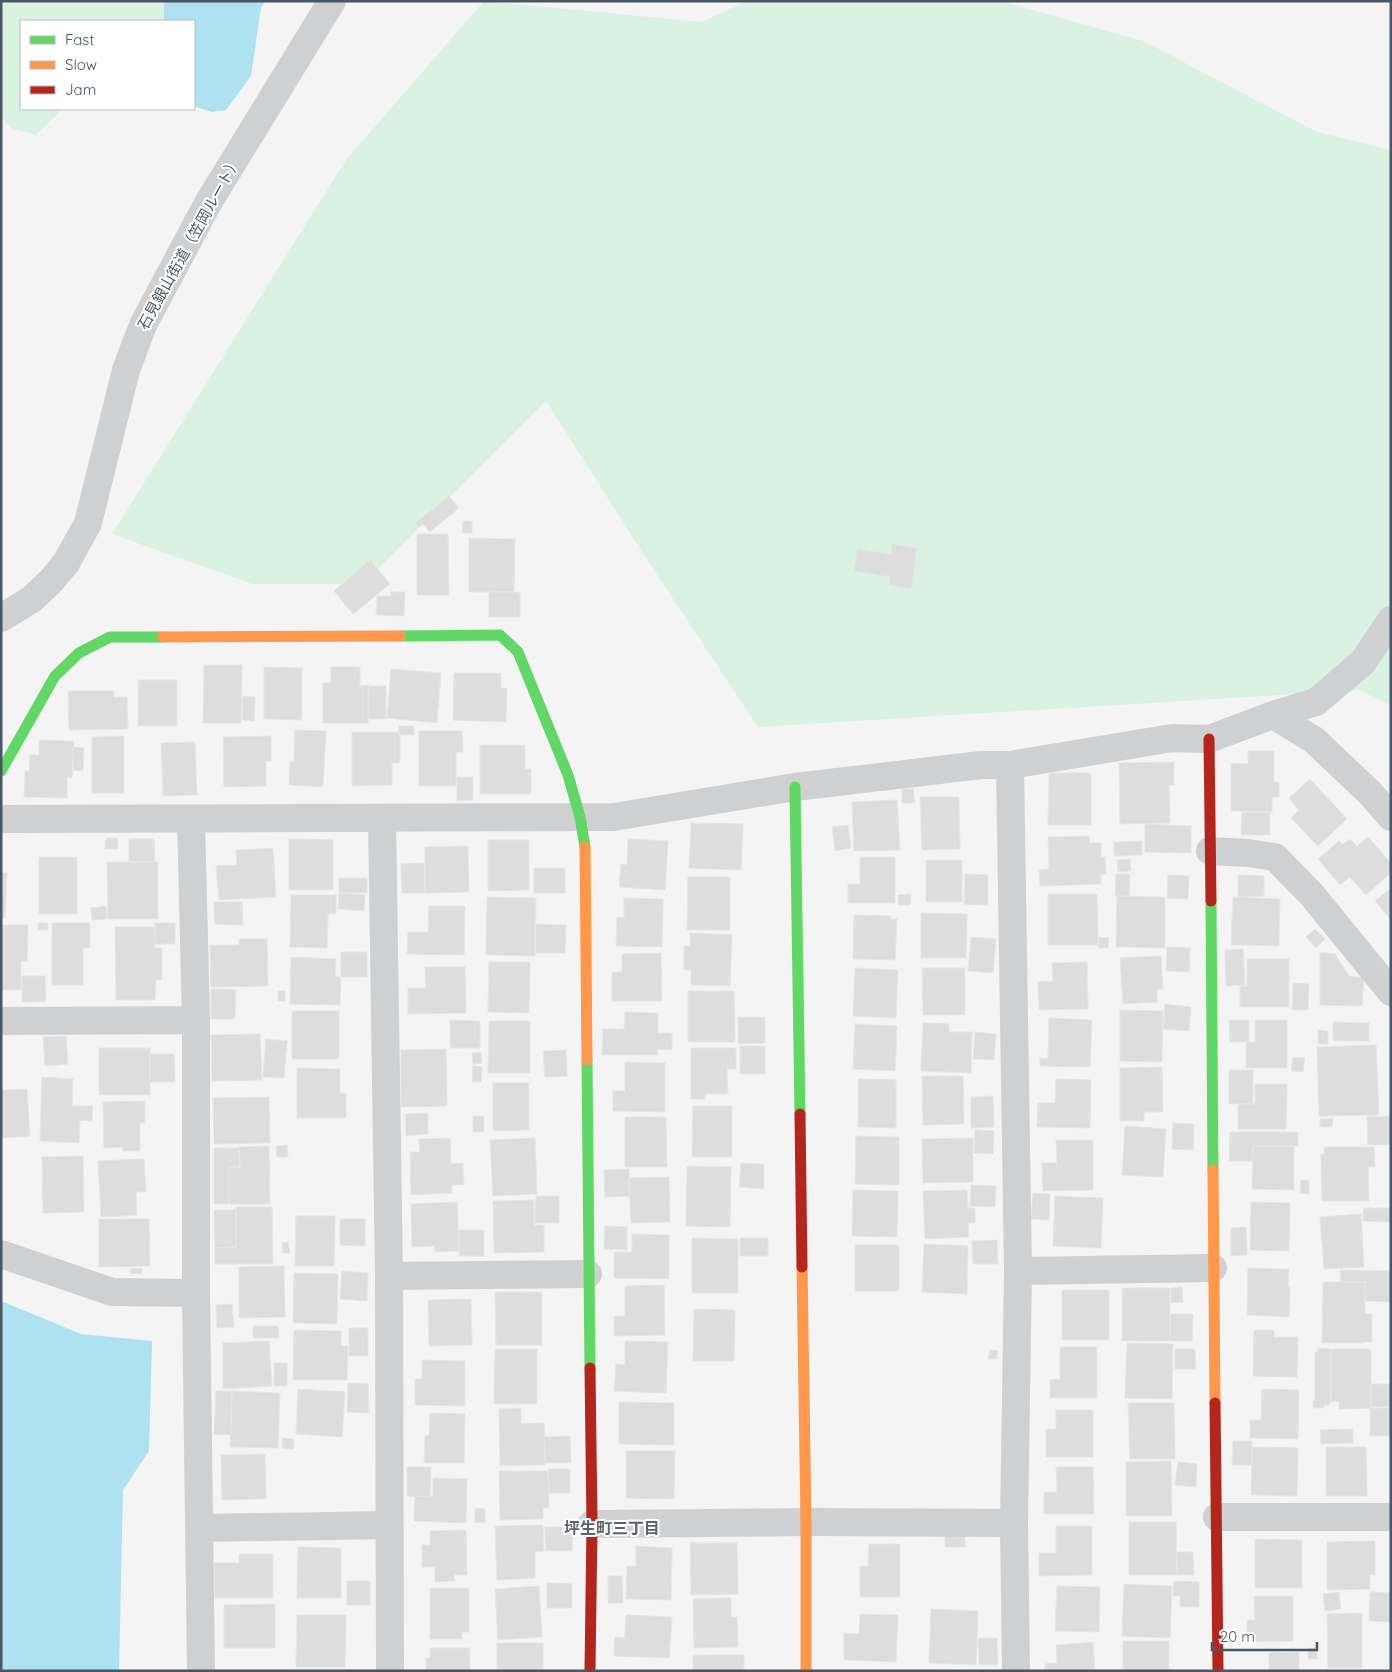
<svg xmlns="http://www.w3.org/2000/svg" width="1392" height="1672" font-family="Quicksand,'Noto Sans JP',sans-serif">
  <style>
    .green { fill: #d9f2e3 }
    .water { fill: #aee2f0 }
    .building { fill: #ddddde; stroke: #e5e6e7 }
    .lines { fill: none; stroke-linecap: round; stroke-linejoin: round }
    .street { stroke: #ced0d2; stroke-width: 28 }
    .fast { stroke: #63d668; stroke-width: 11 }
    .slow { stroke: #ff974d; stroke-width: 11 }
    .jam { stroke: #b3261e; stroke-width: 11 }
    .labels { text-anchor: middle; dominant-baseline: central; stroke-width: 4; stroke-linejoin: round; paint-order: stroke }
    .street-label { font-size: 15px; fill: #4a5661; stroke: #fff }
    .neighbourhood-label { font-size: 16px; font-weight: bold; fill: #5f6368; stroke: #fff }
  </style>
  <rect width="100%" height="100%" fill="#f4f4f4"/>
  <path class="green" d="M1 1H164V21H21V109H63L36 135 11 128 1 116Z
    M484 1 701 22 748 1H1001L1143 41 1317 132 1391 150V705L1360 690 758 727 644 555 546 401 363 584H253L112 534 346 160Z"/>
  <path class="water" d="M164 1H265L261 8 251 76 226 110 212 112 194 106V21H164Z
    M1 1301 81 1334 152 1341 149 1451 123 1490 119 1671H1Z"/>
  <path class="building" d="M449 496 459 508 430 532 423 524 418 527 415 523Z
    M463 521H472V533H462Z
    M417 534H448L449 595H417Z
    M469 538 515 539 514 592H469Z
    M892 544 917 548 911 589 889 585 890 577 854 571 857 549 891 554Z
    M370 560 390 584 353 614 334 591Z
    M391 592H405L404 616 376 615 377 596H391Z
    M489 592H520V617H489Z
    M204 665H242L241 723H203Z
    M264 667 302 668V720L264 719Z
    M331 667H360V686L369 685 368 723H323V683H331Z
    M391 669 441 673 437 723 387 718Z
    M454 673H501V688H507L506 722 453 720Z
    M138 680H177V726H138Z
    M368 686H386V719H368Z
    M68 691H114V697H127L128 729 69 730Z
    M243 696 255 697 254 721 242 720Z
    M399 726H414V735H399Z
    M295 730 326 731 323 787 289 785 290 761H294Z
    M419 731H462L463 752H456V786H419Z
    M352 732H400V763H392V785L352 786Z
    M124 736V793H92V737Z
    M271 736V761H266V786L224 787 223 737Z
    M39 740 74 741 72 778 67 777V798L24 797 25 771H29L30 755H39Z
    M195 742 197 795 163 796 161 743Z
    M480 745H525V769H531V794H480Z
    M73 747 84 748 83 771 73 770Z
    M1248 751H1274V782H1279V797H1272V812L1231 811V763L1248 764Z
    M1174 762V785H1169L1170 823 1120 824 1119 763Z
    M1049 773H1091V825H1048Z
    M457 777H473V800L457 801Z
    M1310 779 1347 819 1318 846 1291 818 1299 810 1289 798Z
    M913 788 915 803H902V789Z
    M920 797H959L960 849 922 850Z
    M897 800 900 850 854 851 852 802Z
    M1242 812H1270V835H1241Z
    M691 823 743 824 741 870 689 868Z
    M1145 824 1191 826V853L1145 852Z
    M848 825 851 848 835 851 832 827Z
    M1089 836 1090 843H1101V857H1105L1106 874 1101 875V884L1040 886 1039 870 1049 869 1048 837Z
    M1368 837 1391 863V873L1366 895 1350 877 1340 885 1318 859 1339 841 1342 845 1350 839 1357 846Z
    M106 838H118V849H105Z
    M129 839H154L155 862H129Z
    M289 839 333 840V890H289Z
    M628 839 668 841 665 890 619 887 621 864 627 865Z
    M488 840H529V890L488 891Z
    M1142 841V855L1114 856V842Z
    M468 846 469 892 425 893V847Z
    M273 848 276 897 219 900 216 866 237 865 236 850Z
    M39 857H77V914H39Z
    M860 857H895V903H848V884H860Z
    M1130 859 1131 871 1118 872 1117 860Z
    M926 860H962V902H926Z
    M107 862H158V919H108Z
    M425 863V893H402L401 864Z
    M534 868H565V893H534Z
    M1 873H7L5 918H1Z
    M965 874 988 875V905L964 904Z
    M1116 874H1130L1129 896H1115Z
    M1168 875 1189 876 1188 899 1167 898Z
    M1238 875 1264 876V896L1238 897Z
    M688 877H730V930H687Z
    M339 878H367V893H339Z
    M1391 888V920L1375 901Z
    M339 893 365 895 364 911 338 909Z
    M911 894 910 905H898V895Z
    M1048 894H1097L1098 945H1048Z
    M291 895H336V914H328L327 948 290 947Z
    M1117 896 1165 897V948L1116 947Z
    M487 897 536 898 535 956 486 955Z
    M1233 897 1280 899 1279 946 1231 945Z
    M624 898 663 899 662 947 616 946 617 917 624 918Z
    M214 902H242L243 925 215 924Z
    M106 906 107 919 92 920 91 908Z
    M429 906H465L464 955 407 954 408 932H428Z
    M921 913 967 914 966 958H921Z
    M854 915 891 916V919H897L895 960 853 959Z
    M38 923H48V930H38Z
    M52 923H90V948H83V985H52Z
    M155 923H175V944H155Z
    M535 924 566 925 565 953H535Z
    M1 925H28L27 961H21V990H1Z
    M115 927H155V948H162V980H156L155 1000H116Z
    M1315 929 1325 939 1316 948 1306 937Z
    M690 933 732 935 730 986 691 985V970H684V946H690Z
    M971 937 996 939 993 973 968 971Z
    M1099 937 1109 938 1108 948H1098Z
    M239 939H267L268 986 211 987 210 945H239Z
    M1167 947 1190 948 1189 972 1166 971Z
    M1243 949 1245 985 1226 986 1225 950Z
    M341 952H367V977H341Z
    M1320 952 1335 954 1349 976 1364 978 1362 1006 1320 1005Z
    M661 953 662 1001H612V972H622V954Z
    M1161 956 1163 989H1157V1002L1123 1004 1120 958Z
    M291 957 336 959 335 977H341L340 1005 290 1004Z
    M1247 959H1289V1007H1240V986H1247Z
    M489 962H530L529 1013 488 1012Z
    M1087 962 1088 1009 1039 1010 1038 982 1053 981 1052 963Z
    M425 967H465L466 1013 408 1014V988H426Z
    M855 968 898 970 896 1018 853 1016Z
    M922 968H965V1015H923Z
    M22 976H45L46 1001 22 1002Z
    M1293 983 1309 984 1308 1010H1292Z
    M211 989 236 990 235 1019H211Z
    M278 991H285V1001H278Z
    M688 991H734L735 1042H688Z
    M1165 1004 1191 1007 1189 1031 1163 1029Z
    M1120 1010 1163 1011 1162 1062 1120 1061Z
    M292 1011H339V1059H292Z
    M625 1012 658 1013V1033H672V1050L658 1049V1055H602L603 1029H624Z
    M738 1017H765V1043L738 1044Z
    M1049 1018 1092 1020 1090 1067 1040 1066V1058L1048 1059Z
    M450 1020 480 1021V1048H450Z
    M1229 1020H1249V1042H1230Z
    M1255 1020H1287V1068H1246V1042H1255Z
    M489 1021H530V1073H488Z
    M1333 1022 1369 1023V1041H1333Z
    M923 1023 949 1024V1032H972L971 1073 921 1071Z
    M855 1024 897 1026 895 1071 853 1069Z
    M1318 1030 1328 1031V1044H1318Z
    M975 1032 996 1034 994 1060 973 1059Z
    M260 1034 262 1080 212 1081 211 1035Z
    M66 1036 68 1064 45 1066 43 1037Z
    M266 1039 287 1041 284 1078 263 1077Z
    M1376 1045 1379 1115 1319 1116 1317 1047Z
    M740 1046H765V1074H740Z
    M99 1048H150V1095H99Z
    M691 1048H736V1069H727L728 1094H705V1099H691Z
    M446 1049 447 1106 401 1107V1050Z
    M566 1050 567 1076 545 1077 543 1051Z
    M481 1052 482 1063 473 1064 472 1053Z
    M150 1054H174L175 1082H150Z
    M1293 1057 1305 1058 1303 1072 1291 1071Z
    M625 1062 665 1063V1112L613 1111V1091H625Z
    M473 1066 482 1067 481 1082H472Z
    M1162 1067 1163 1112H1144V1121H1120V1068Z
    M297 1068 340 1069V1093H346V1118H297Z
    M1229 1070H1253V1104H1229Z
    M922 1076H963L964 1124 923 1125Z
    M42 1077 73 1079 72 1106H93L92 1121 80 1120 79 1143 40 1141Z
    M858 1079 896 1080V1128L858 1127Z
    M1056 1079 1091 1080 1090 1128 1037 1127 1038 1103H1055Z
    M493 1083H529V1130L493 1131Z
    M1255 1084H1287L1286 1129H1238V1104H1255Z
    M27 1089 30 1136 1 1138V1090Z
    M993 1096 994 1127 971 1128V1097Z
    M269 1097 270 1143 214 1144 213 1098Z
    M145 1101V1123H140V1151H123V1147L104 1148 103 1102Z
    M693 1106H732V1157H692Z
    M428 1113V1134L406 1136 405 1114Z
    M473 1116H484V1132H473Z
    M1391 1116V1144L1368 1145 1367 1117Z
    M625 1117H666L667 1167H625Z
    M1320 1119H1333L1332 1127H1320Z
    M1173 1123 1194 1124 1193 1150 1172 1149Z
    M1125 1126 1166 1129 1163 1177 1122 1175Z
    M975 1130 994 1131 993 1154 974 1153Z
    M1230 1132H1298V1146H1253V1161H1229Z
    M856 1136 899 1137V1185L855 1184Z
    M450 1138 451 1164 463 1163 464 1184 452 1185V1193L411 1195 410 1152H420L419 1139Z
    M535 1138 537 1194 493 1196 490 1140Z
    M973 1138V1182L923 1183 922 1139Z
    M1056 1140H1093V1190L1043 1191 1042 1163H1057Z
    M287 1145 288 1157H277L276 1146Z
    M269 1146 270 1204H229V1167H240L239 1147Z
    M1253 1146H1294V1190L1252 1189Z
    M1324 1147H1374L1375 1167H1368L1369 1201H1322L1321 1154H1324Z
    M214 1148H239L240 1167H229V1204H214Z
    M83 1156 84 1212 43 1213 42 1157Z
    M144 1159 146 1192H136L137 1215 101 1217 98 1161Z
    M741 1163 764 1164V1189L739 1187Z
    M687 1166 731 1167 730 1227 686 1226Z
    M629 1169 630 1196 605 1197 604 1170Z
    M669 1177 670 1222 631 1223 629 1178Z
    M1301 1180H1309V1194L1300 1193Z
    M971 1185 996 1186 995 1207 970 1206Z
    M853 1190 898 1191 897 1237 852 1236Z
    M967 1190 968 1208H975V1223H968L969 1237 925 1239 923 1191Z
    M1033 1193 1050 1194 1049 1220 1031 1219Z
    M536 1196H559V1223H535Z
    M1055 1196 1103 1198 1101 1248 1053 1246Z
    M534 1200V1225H544V1252L494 1253 493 1201Z
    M457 1202 459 1251 435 1252 434 1246 412 1247 411 1204Z
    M1251 1202 1290 1203 1289 1251 1250 1250Z
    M236 1207H272L273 1264H215V1248L236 1247Z
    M1364 1208H1390V1222L1363 1221Z
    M214 1210H236V1247L215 1248Z
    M1361 1214 1364 1267 1324 1269 1320 1217Z
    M296 1216H335L334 1266H295Z
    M99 1219H149L150 1266 99 1267Z
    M340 1219H365V1246L340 1245Z
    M605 1226 627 1227V1250L604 1249Z
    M1246 1227 1247 1255 1231 1256V1228Z
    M459 1230H484V1256H459Z
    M632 1234 669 1235V1279L614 1278V1252H632Z
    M692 1238 738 1239V1293H692Z
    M740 1238H768V1256H740Z
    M997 1240 998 1264H973L972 1241Z
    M288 1242 290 1253H283L282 1243Z
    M924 1244 968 1246 967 1294 922 1292Z
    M855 1245H899V1291H855Z
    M284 1266 285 1317 239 1318V1267Z
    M131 1268 142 1269V1274L130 1273Z
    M1248 1268 1289 1269 1288 1287H1290L1289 1317 1247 1315Z
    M1340 1270 1391 1271V1302L1365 1301V1282H1341Z
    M342 1271 368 1273 367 1301 340 1299Z
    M294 1273 338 1274 337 1324 293 1323Z
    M1323 1282H1365V1314H1372V1342H1364V1343H1322Z
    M664 1285 665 1335 614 1336V1316H625V1286Z
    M1182 1287 1183 1302 1171 1303V1288Z
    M1122 1288H1170V1341H1122Z
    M1062 1290H1109V1340H1062Z
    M495 1292H542V1345H496Z
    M471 1299 472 1345 429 1346 428 1300Z
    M232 1304 234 1327 217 1328 216 1305Z
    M694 1309 735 1310 734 1361H693Z
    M1170 1314H1193L1192 1341H1170Z
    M253 1326H278L279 1338H253Z
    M349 1328H368V1356H349Z
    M294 1330 341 1331V1346H348L347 1380H293Z
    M1254 1330H1274V1337H1298L1297 1377 1253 1376Z
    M269 1341 272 1386 223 1389V1343Z
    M625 1341 668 1342 666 1393 614 1391 616 1364 625 1365Z
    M1127 1343 1173 1344 1172 1399 1125 1398Z
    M1060 1347H1097V1398H1050V1380L1060 1379Z
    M1318 1348 1331 1349 1330 1405H1324V1408H1313V1401H1315V1352H1318Z
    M495 1349H537V1404H494Z
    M1175 1349H1195L1196 1369H1175Z
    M1331 1349H1371V1408L1339 1409V1401L1331 1402Z
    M990 1350 998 1351 997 1359H988Z
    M422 1360 465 1361V1406L415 1405V1379H422Z
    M274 1363H287V1386H274Z
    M348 1383 368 1384 369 1413 347 1412Z
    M1371 1384H1391V1407H1371Z
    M298 1389 345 1392 342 1437 296 1434Z
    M1262 1389 1299 1390 1298 1439 1250 1438V1420H1261Z
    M216 1391H232L231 1435 214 1434Z
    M232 1391 280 1393 278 1448 230 1447Z
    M619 1402 674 1403V1445L619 1444Z
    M1128 1403H1174L1175 1459H1130Z
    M521 1408V1424L544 1423 545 1465 500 1466 499 1409Z
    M1370 1408H1391V1436H1370Z
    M1056 1410H1093V1457H1046V1429H1056Z
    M430 1413 465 1414 464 1463H424L425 1436 429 1435Z
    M1353 1429V1443L1321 1444 1320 1430Z
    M570 1436 571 1463H545L544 1437Z
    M282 1438 294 1439 293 1449 282 1448Z
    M1233 1441H1252V1465H1232Z
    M1252 1447 1298 1448 1297 1496 1251 1495Z
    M1326 1447H1366L1367 1496H1326Z
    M626 1451H675L674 1499 626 1498Z
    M265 1454 266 1499 222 1500 221 1455Z
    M1171 1461 1172 1516H1126V1462Z
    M1178 1462 1197 1464 1196 1487 1175 1485Z
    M407 1467H431L430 1497 407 1496Z
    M1056 1467H1093L1094 1514H1044V1492H1057Z
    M548 1469H570V1493H549Z
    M499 1471H548L549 1508H543V1519L500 1520Z
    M433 1478 467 1479 466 1523 414 1521 415 1496 433 1497Z
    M475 1508 485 1509V1522L475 1523Z
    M1129 1522H1176L1177 1575H1129Z
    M543 1525 544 1552 535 1551V1578L497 1580 495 1526Z
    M1056 1526H1092V1575L1039 1576V1553H1056Z
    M545 1527H573L572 1551H546Z
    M466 1530 467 1575H454L455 1581 435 1582V1567H422V1545H430V1531Z
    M945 1535 965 1536V1547H945Z
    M1255 1539 1302 1540V1588H1255Z
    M1375 1541V1575H1370V1589L1327 1590V1542Z
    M690 1543H737L738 1594 691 1595Z
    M869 1544H900V1597H860V1566H868Z
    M636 1546 672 1548 671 1600 626 1599 627 1566H636Z
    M298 1547 341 1548V1598H297Z
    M1177 1552H1193L1194 1575H1177Z
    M239 1554H273V1598H215L214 1563H239Z
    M608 1576H622L623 1603H608Z
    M347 1581H370V1605H347Z
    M1174 1581 1199 1582V1607H1180V1596H1173Z
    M547 1583 572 1584V1608H547Z
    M1124 1584 1172 1586 1170 1638 1122 1636Z
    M539 1586 542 1637 498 1640 495 1589Z
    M1057 1586 1100 1587 1099 1632 1055 1631Z
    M430 1588H469V1632H462V1639H430Z
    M1339 1592 1341 1609 1325 1611 1323 1594Z
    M1370 1592 1391 1593V1622L1369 1621Z
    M1254 1596H1293V1641L1247 1642V1620H1255Z
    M731 1598V1617H737L738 1647 694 1648 693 1599Z
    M275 1604V1648H224V1605Z
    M931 1609 978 1611 976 1665 929 1663Z
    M1362 1613V1668H1328L1327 1614Z
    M860 1614 898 1615 896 1662 844 1660V1633L859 1634Z
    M297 1615H346L345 1667H296Z
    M626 1615 672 1617 669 1658 614 1656 615 1637 625 1638Z
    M978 1638H997L998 1665H979Z
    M1123 1641H1169V1671H1123Z
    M1093 1642 1095 1671H1045V1664L1057 1663 1056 1645Z
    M497 1643H543V1671H497Z
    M430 1648H470V1671H426V1658H430Z
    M1308 1648H1317V1659H1308Z
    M1299 1652V1671H1269V1653Z
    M693 1655H744V1671H693Z"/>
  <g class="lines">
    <path class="street" d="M1 618 32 599 51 581 66 563 88 523 126 370 143 325 208 203 332 1
      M1273 715 1314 740 1370 793 1391 817
      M1010 765 1018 1271 1014 1523 1016 1671
      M382 818 389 1276 390 1671
      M1 819 614 817 795 787 981 765H1010L1172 738 1209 739 1273 715 1316 702 1363 662 1391 620
      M191 819 196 1020V1293L201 1671
      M1210 851 1248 853 1275 857 1312 895 1391 992
      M1 1021 196 1020
      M1 1254 112 1292 196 1293
      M1018 1271 1213 1268
      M389 1276 588 1274
      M1217 1517H1391
      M592 1524 806 1522 1014 1523
      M200 1528 389 1525"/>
    <path class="fast" d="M400 636 500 635 518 652 568 775 580 817 585 847
      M1 771 55 676 79 653 110 637H163
      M795 787 800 1114
      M1211 901 1213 1170
      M587 1060 590 1368"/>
    <path class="slow" d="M163 637 400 636
      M585 847 587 1060
      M1213 1170 1215 1403
      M802 1267 806 1522V1671"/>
    <path class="jam" d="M1209 739 1211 901
      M800 1114 802 1267
      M590 1368 592 1524 590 1671
      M1215 1403 1218 1671"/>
  </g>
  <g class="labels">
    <g class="street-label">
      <text transform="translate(189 243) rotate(-61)">石見銀山街道（笠岡ルート）</text>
    </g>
    <g class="neighbourhood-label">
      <text x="612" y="1528">坪生町三丁目</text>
    </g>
  </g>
  <rect width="1392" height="1672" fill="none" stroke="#4a5661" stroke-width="5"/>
  <rect x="20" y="20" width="175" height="90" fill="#ffffff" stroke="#b7bbc0"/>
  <rect x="30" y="36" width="25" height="8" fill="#63d668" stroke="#b7bbc0"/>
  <text x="65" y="45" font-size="15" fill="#4a5661">Fast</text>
  <rect x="30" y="61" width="25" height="8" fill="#ff974d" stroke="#b7bbc0"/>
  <text x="65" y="70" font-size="15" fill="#4a5661">Slow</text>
  <rect x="30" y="86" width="25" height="8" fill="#b3261e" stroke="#b7bbc0"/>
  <text x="65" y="95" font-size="15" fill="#4a5661">Jam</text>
  <path d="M1212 1642v8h105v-8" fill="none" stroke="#4a5661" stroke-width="2.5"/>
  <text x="1220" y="1642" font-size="15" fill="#4a5661" stroke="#ffffff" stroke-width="4" paint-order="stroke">20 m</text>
</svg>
